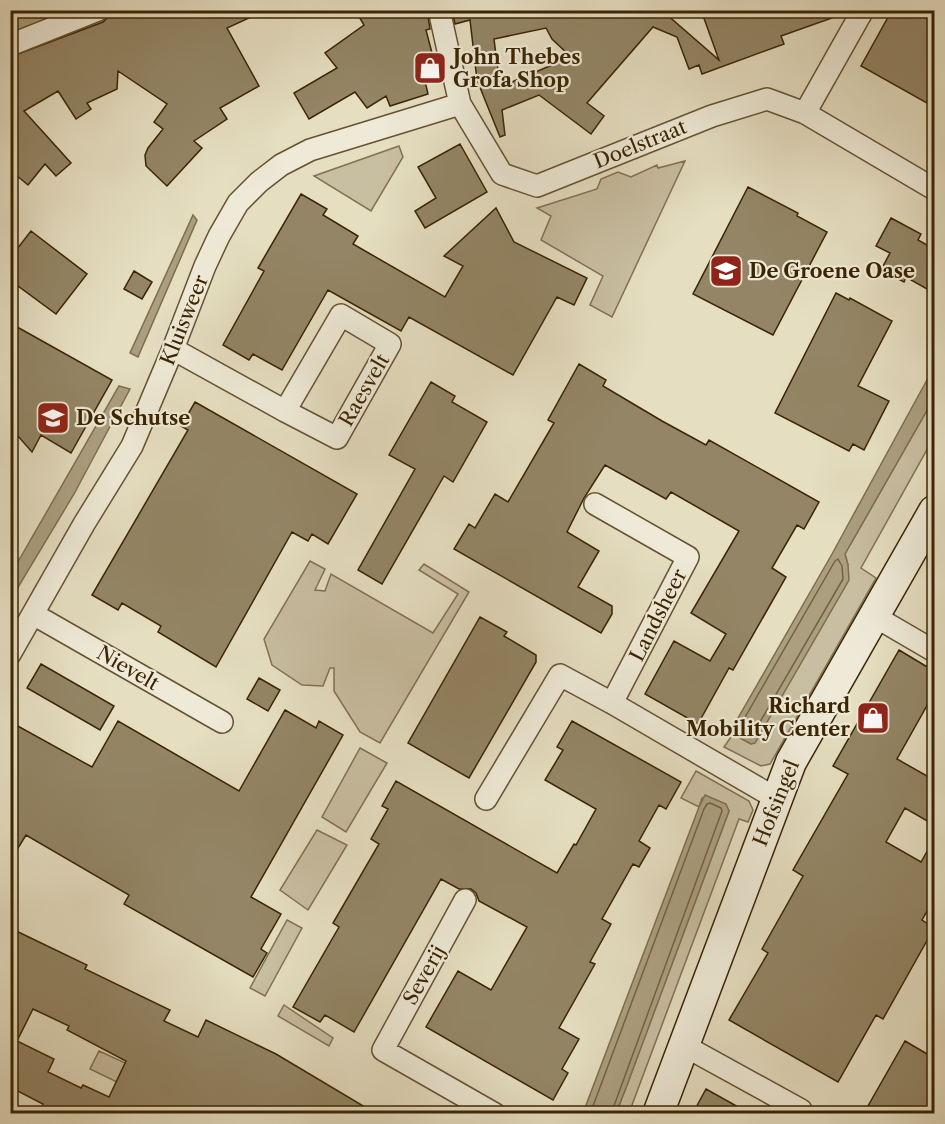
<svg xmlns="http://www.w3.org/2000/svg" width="945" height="1124" font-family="'Libre Caslon Text',serif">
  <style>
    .green { fill: #c8bea1; stroke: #827152; stroke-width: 1.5 }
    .water { fill: #ab9f80; stroke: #7e6e4e; stroke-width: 1.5 }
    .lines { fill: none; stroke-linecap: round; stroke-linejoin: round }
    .shore { stroke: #736241; stroke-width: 1.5 }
    .building { fill: #938565; stroke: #3b2402; stroke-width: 1.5; fill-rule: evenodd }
    .street-casing { stroke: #665232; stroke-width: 24 }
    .secondary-casing { stroke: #3b2402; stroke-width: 33 }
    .street { stroke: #eeead7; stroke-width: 21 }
    .secondary { stroke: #eeead7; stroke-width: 30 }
    .labels { text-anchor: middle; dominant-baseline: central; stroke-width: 4.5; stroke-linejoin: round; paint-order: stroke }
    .poi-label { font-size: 20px; font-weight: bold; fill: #3b2402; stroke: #eeead7; text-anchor: start }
    .street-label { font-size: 20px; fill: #3b2402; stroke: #eeead7 }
  </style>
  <rect width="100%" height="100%" fill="#e5dec1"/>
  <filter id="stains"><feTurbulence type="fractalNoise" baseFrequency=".00333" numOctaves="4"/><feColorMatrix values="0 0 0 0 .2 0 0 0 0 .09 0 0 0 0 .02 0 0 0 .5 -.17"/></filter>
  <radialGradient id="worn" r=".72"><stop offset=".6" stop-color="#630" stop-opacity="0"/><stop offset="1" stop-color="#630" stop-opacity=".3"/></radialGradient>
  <path class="green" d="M399 146 403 157 371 211 314 176Z
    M685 161 612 317 590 305 603 276 541 240 551 216 537 208 597 189 601 179 618 172 631 177 657 165 658 168Z
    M934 398V437L861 568 876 578 770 764 761 766 724 747 733 734 751 744 848 565 845 554Z
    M310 561 325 569 315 590 325 591 331 574 433 633 458 594 419 570 424 564 469 592 380 743 360 732 334 691V668H330L323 686 302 685 272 665 264 639Z
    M360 748 387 763 346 832 322 817Z
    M696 771 749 801 753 810 748 822 739 819 632 1105 636 1113 616 1114 729 811 702 798 699 807 681 798Z
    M317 830 347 845 308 910 280 890Z
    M287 920 302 928 265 996 250 988Z
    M284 1005 333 1038 329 1046 278 1016Z
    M99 1051 134 1067 125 1086 90 1069Z"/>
  <path class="water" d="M26 11H72L11 36V17Z
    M193 215 197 220 138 357 130 353Z
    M934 367V398L845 554 848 565 849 580 755 743 751 744 733 734 734 725 832 554Z
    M119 386 130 389 74 494 11 599V574Z
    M705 795 726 804 729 811 626 1088 616 1113H583L699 807Z"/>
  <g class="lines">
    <path class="shore" d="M838 559 842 566 843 579 753 734 749 736 741 731 740 726 835 561Z
      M590 1114 704 809 707 804 710 803 721 808 722 811 611 1114"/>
  </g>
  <path class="building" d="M111 10H266L227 28 259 86 220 108 227 119 194 141 202 148 167 186 146 166 145 155 148 148 163 129 154 122 167 104 118 71 117 89 87 103 91 109 76 119 58 91 24 111 71 163 56 176 45 164 28 185 10 170V57L103 22 108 17Z
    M355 10H427L430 29 426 30 438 76 425 81 428 94 390 106 386 96 367 108 355 92 309 119 294 93 337 68 325 53 364 25Z
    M452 10H667L665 13 719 60 701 10H846V13L781 36 784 44 702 74 699 65 689 69 677 37 653 27 587 103 604 116 591 134 539 95 502 110 505 135 500 137 477 80 470 20 455 24ZM546 28 552 39 571 57 500 87 494 39Z
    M892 10H934V107L861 66Z
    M460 144 487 192 425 228 415 211 436 198 418 167Z
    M748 187 798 213 797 216 827 232 773 335 693 294Z
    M301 194 327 209 323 215 358 236 353 244 445 297 463 266 444 256 496 208 514 242 587 278 574 305 557 297 513 375 409 317 401 331 328 290 282 370 253 354 249 360 223 345 264 271 258 268Z
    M891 218 921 234 918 240 934 249V293L906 277 904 282 881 270 890 253 876 246Z
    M31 231 87 274 56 314 10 280V258Z
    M134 271 152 282 142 299 124 289Z
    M836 293 849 300 850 298 892 321 858 386 889 401 864 450 853 444 849 451 775 413Z
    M10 323 112 380 71 453 41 435 32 452 10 427Z
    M579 364 606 380 603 386 662 421 706 445 709 440 819 502 804 529 797 525 772 568 786 577 733 670 729 668 698 724 645 694 674 641 710 661 726 634 691 613 739 531 671 492 666 499 605 465 584 498 567 532 599 551 578 587 612 606V614L601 633 454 549 469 524 475 528 495 494 508 502 554 423 548 420Z
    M431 382 455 396 452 402 487 422 453 482 444 476 382 584 358 570 415 469 389 455Z
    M195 402 357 494 328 544 312 534 308 541 292 532 216 667 158 632 161 626 122 603 118 610 92 595 188 430 181 426Z
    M480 617 507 632 504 636 536 655V662L469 778 408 743Z
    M899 650 934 671V693L897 759 934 780V825L905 808 886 842 921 862 934 839V899L922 920 934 928 883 1019 876 1015 838 1082 729 1020 768 953 762 949 803 876 793 870 848 774 833 766Z
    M41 664 114 706 100 730 27 688Z
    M259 678 280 690 268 711 247 699Z
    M285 710 316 728 319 721 343 735 251 897 281 914 261 949 267 953 253 977 124 904 129 895 26 835 10 861V735L16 725 92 767 118 721 239 791Z
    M572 721 681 782 666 809 659 805 639 841 650 848 639 867 633 864 602 919 611 924 590 962 595 964 559 1028 579 1039 562 1069 568 1073 553 1100 426 1027 458 971 491 990 527 927 479 901 476 893 471 889H459L441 879 354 1032 325 1015 320 1022 293 1007 339 927 333 923 379 844 371 839 388 809 382 806 396 781 557 873 574 844 576 845 596 809 545 780 563 750 557 747Z
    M10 928 87 965 85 969 170 1010 164 1021 198 1037 206 1020 276 1054 375 1113H38L43 1104 10 1087ZM33 1009 69 1026 67 1030 126 1061 109 1097 83 1085 81 1088 48 1072 54 1059 17 1041Z
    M905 1041 934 1058V1113H864Z
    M706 1089 749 1113H693Z"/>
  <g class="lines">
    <defs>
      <path id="street" d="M439 10 460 104 502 174 537 186 712 116 767 99 805 113 934 189
        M10 45 98 10
        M805 113 863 10
        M341 315 390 344 337 438 285 411Z
        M173 349 285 411
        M595 504 688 557 612 703
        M33 614 222 722
        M874 616 934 651
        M10 654 84 524 132 446 173 349 205 266 219 236 238 203 259 182 281 165 310 150 460 104
        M486 799 560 675 612 703 777 799
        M465 900 383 1050 495 1114
        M683 1045 801 1110 800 1114"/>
      <path id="secondary" d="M658 1114 791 762 934 511"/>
    </defs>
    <use href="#street" class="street-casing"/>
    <use href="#secondary" class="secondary-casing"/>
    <use href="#street" class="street"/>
    <use href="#secondary" class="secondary"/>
  </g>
  <defs>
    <symbol id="shop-square" viewBox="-11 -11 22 22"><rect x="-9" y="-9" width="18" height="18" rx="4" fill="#8f2418" stroke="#eeead7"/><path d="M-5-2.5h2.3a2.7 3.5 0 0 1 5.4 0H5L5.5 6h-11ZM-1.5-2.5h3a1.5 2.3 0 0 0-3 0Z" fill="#fff"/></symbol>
    <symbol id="school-square" viewBox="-11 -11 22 22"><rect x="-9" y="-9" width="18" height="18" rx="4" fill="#8f2418" stroke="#eeead7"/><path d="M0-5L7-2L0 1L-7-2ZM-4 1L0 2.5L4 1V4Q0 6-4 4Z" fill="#fff"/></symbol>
  </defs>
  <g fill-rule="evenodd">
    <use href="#shop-square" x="411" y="49" width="38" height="38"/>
    <use href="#school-square" x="707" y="252" width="38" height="38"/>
    <use href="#school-square" x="34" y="399" width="38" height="38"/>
    <use href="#shop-square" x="854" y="699" width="38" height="38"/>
  </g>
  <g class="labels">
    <g class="poi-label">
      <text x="453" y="57">John Thebes<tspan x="453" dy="23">Grofa Shop</tspan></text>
      <text x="749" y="271">De Groene Oase</text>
      <text x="76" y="418">De Schutse</text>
      <text x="850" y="706" text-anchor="end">Richard<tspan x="850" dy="23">Mobility Center</tspan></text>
    </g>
    <g class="street-label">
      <text transform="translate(640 144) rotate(-22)">Doelstraat</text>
      <text transform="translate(184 320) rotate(-68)">Kluisweer</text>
      <text transform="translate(364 390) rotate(-60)">Raesvelt</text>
      <text transform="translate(658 615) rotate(-63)">Landsheer</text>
      <text transform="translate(128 668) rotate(30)">Nievelt</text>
      <text transform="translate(776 803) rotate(-68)">Hofsingel</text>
      <text transform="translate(424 975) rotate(-61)">Severij</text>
    </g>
  </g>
  <rect width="945" height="1124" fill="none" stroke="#e5dec1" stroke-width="36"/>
  <rect x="12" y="12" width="921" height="1100" fill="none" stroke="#3b2402" stroke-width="3"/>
  <rect x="18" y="18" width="909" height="1088" fill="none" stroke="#3b2402" stroke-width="1.5"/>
  <rect width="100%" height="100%" filter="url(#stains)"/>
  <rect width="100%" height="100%" fill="url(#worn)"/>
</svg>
